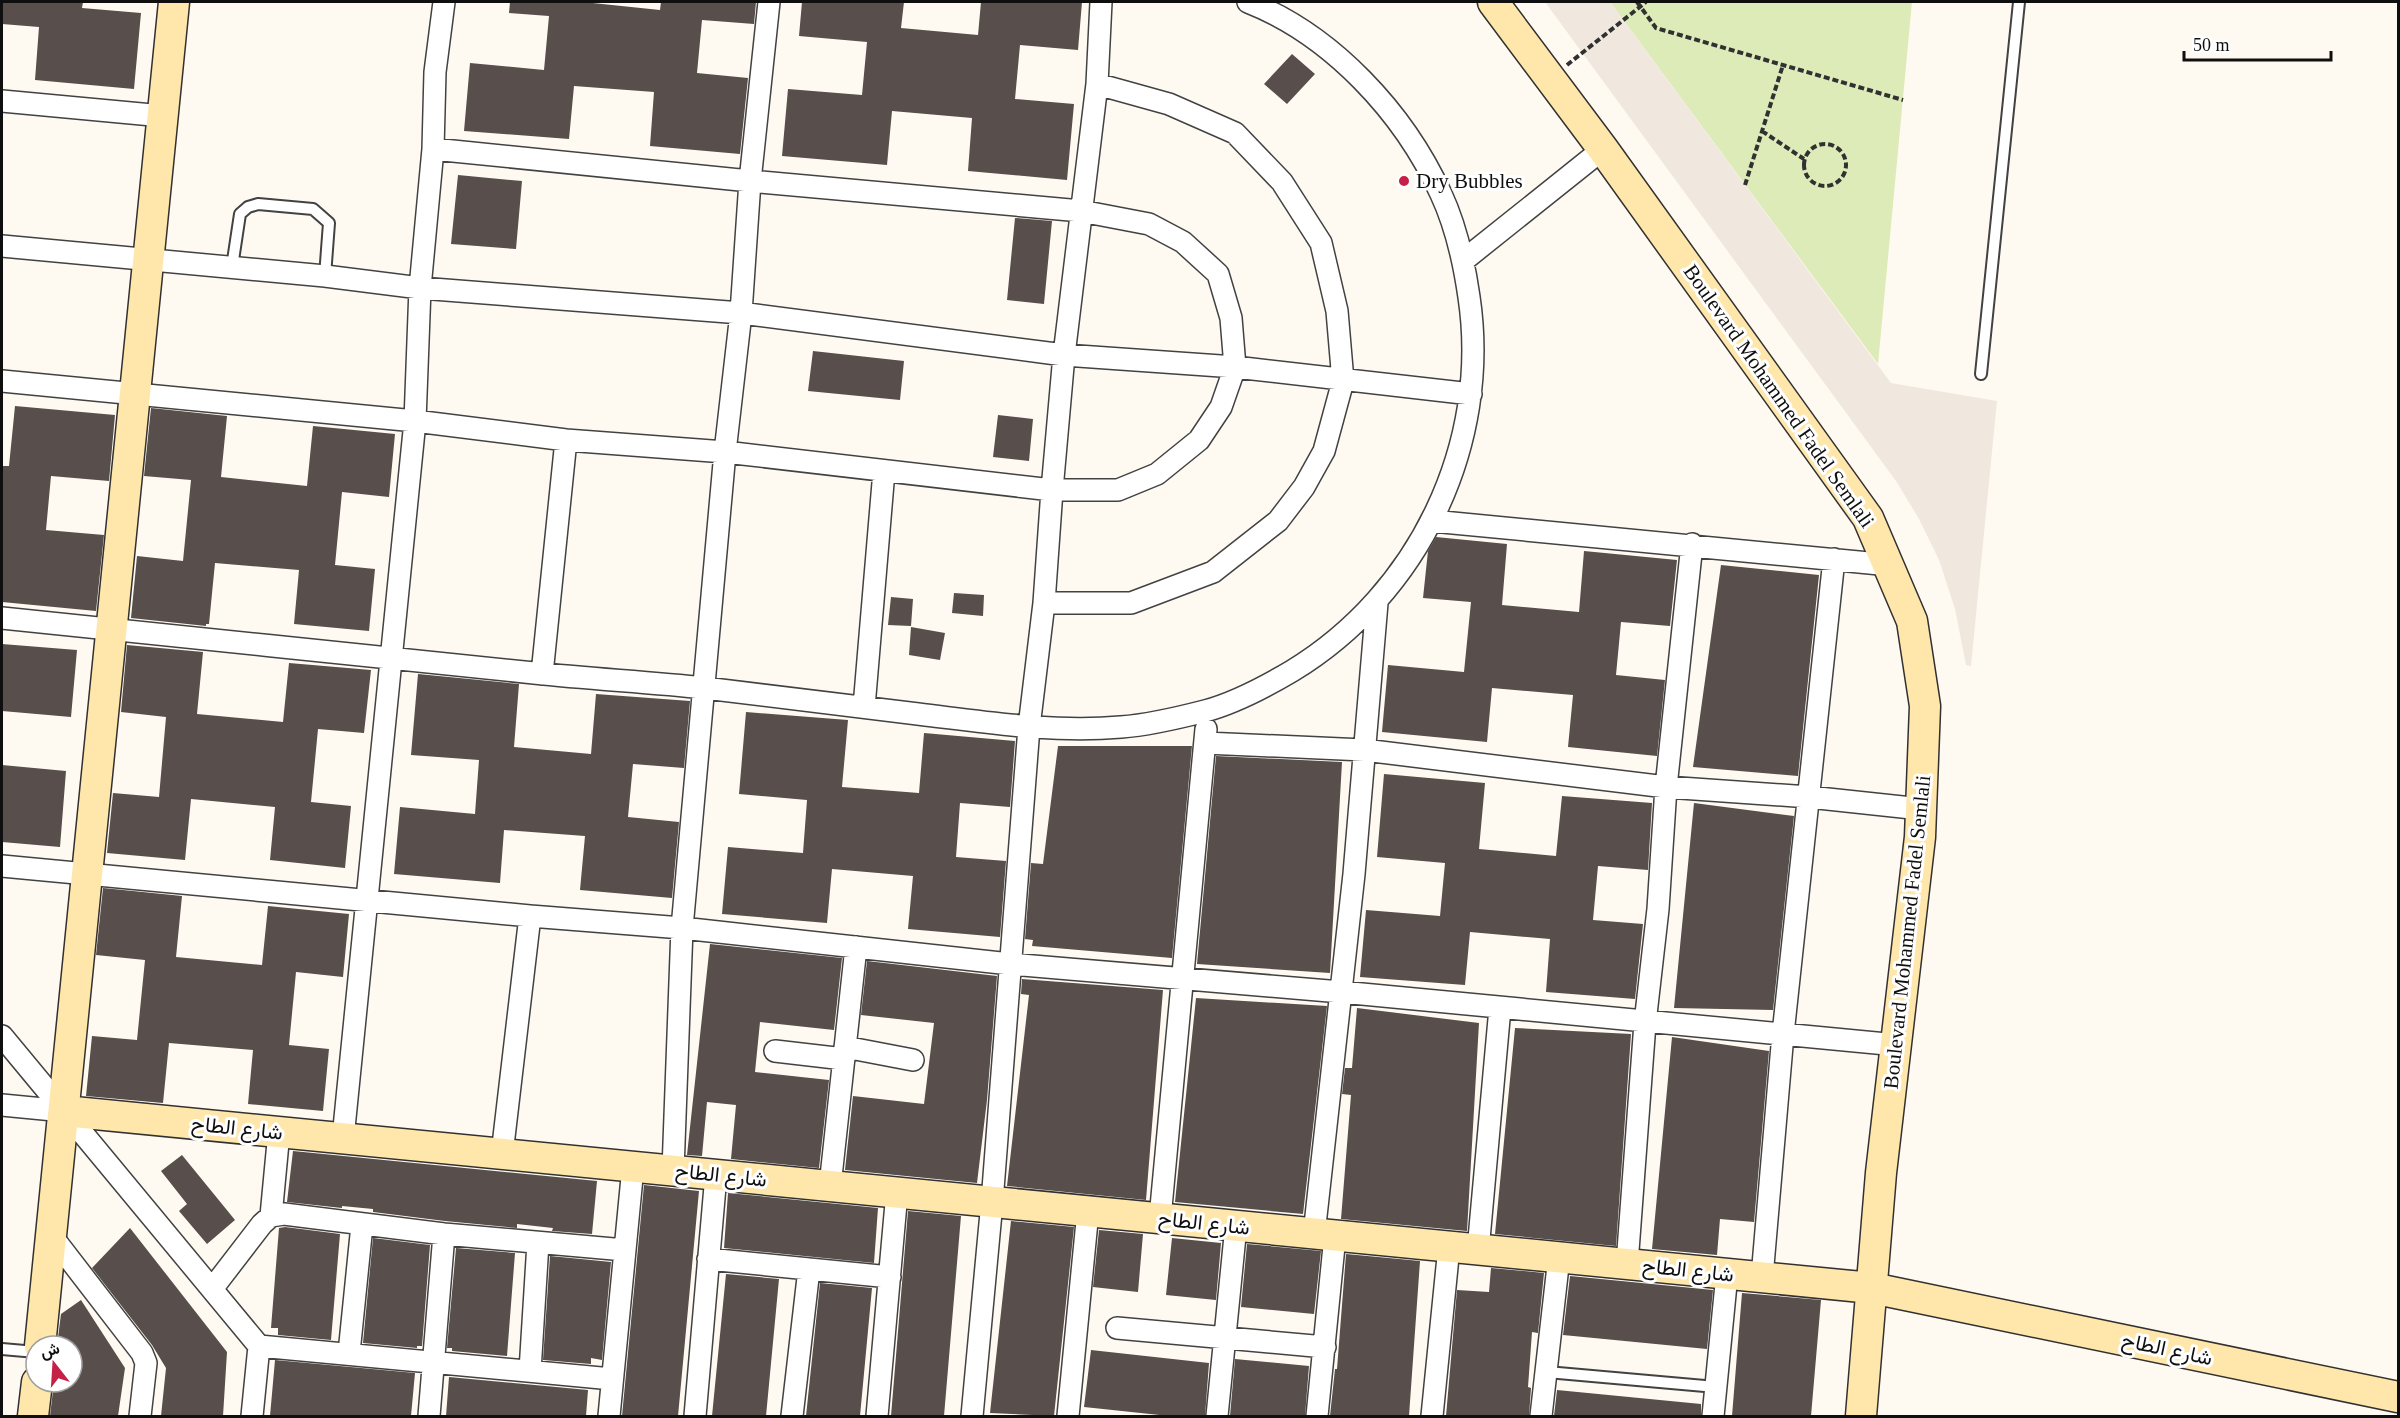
<svg xmlns="http://www.w3.org/2000/svg" width="2400" height="1418" font-family="'Times New Roman',Vazirmatn,serif">
  <style>
    .green { fill: #dcebb8 }
    .plaza { fill: #f0e8df }
    .building { fill: #584e4b }
    .lines { fill: none; stroke-linecap: round; stroke-linejoin: round }
    .lane-casing { stroke: #424242; stroke-width: 14 }
    .street-casing { stroke: #424242; stroke-width: 24 }
    .secondary-casing { stroke: #313131; stroke-width: 33 }
    .path { stroke: #313131; stroke-width: 4; stroke-dasharray: 6 3; stroke-linecap: butt }
    .lane { stroke: #fff; stroke-width: 10 }
    .street { stroke: #fff; stroke-width: 21 }
    .secondary { stroke: #ffe7ac; stroke-width: 30 }
    .poi-dot { fill: #c52146; stroke: #fff; stroke-width: 2 }
    .labels { text-anchor: middle; dominant-baseline: central; stroke-width: 6; stroke-linejoin: round; paint-order: stroke }
    .poi-label { font-size: 21px; fill: #0f0f0f; stroke: #fff; text-anchor: start }
    .street-label { font-size: 21px; fill: #0f0f0f; stroke: #fff }
  </style>
  <rect width="100%" height="100%" fill="#fffaf1"/>
  <path class="green" d="M1610 2H1912L1878 364Z"/>
  <path class="plaza" d="M1545 2H1610L1891 383 1997 401 1971 666 1966 665 1955 609 1939 560 1919 519 1896 481Z"/>
  <path class="building" d="M2 2H83L82 8 141 13 134 89 35 80 39 27 2 24Z
    M510 2H583L660 10 661 2H756L754 24 702 20 697 73 748 78 740 154 650 146 654 92 574 86 569 139 464 131 470 63 544 70 549 16 509 13Z
    M802 2H904L901 28 978 35 981 2H1082L1078 50 1020 45 1015 99 1074 104 1067 180 968 171 972 118 892 111 887 165 782 156 788 89 862 95 867 42 799 36Z
    M1292 54 1315 74 1287 104 1264 84Z
    M458 175 522 181 516 249 451 244Z
    M1015 218 1052 221 1044 304 1007 300Z
    M813 351 904 361 900 400 808 391Z
    M15 406 115 415 109 481 51 476 46 530 104 535 96 611 2 602 3 549H2V466H9Z
    M151 408 227 416 221 477 307 486 313 426 395 434 389 497 342 492 335 565 375 569 369 631 294 624 299 570 215 563 209 624H206V626L131 618 137 556 183 561 191 480 144 476Z
    M998 415 1033 419 1029 461 993 457Z
    M1436 537 1507 544 1502 605 1579 612 1584 551 1677 560 1670 626 1621 622 1616 675 1665 680 1657 756 1568 747 1573 695 1492 688 1487 742 1382 732 1388 665 1464 672 1471 602 1423 598 1428 551Z
    M1721 565 1819 575 1798 776 1693 767Z
    M954 593 984 595 983 616 952 613Z
    M891 597 913 599 911 626 888 625Z
    M911 627 945 633 940 660 909 655Z
    M2 644 77 650 71 717 2 711Z
    M127 645 203 652 197 714 283 722 289 663 371 670 364 733 318 729 311 802 351 806 345 868 270 860 275 807 191 799 185 860 107 853 113 793 159 797 166 717 121 712Z
    M418 674 519 684 514 747 591 754 596 694 690 701 684 768 633 764 628 817 679 822 672 898 580 890 585 836 504 830 500 883 394 874 400 807 475 814 479 760 411 755Z
    M746 712 848 720 842 787 919 793 924 733 1015 741 1010 807 960 803 956 857 1006 861 1000 937 908 929 913 876 832 869 827 923 722 914 728 847 803 853 807 800 739 794Z
    M1058 746H1192L1172 958 1032 946 1033 940 1025 939 1031 863 1043 864Z
    M1216 756 1342 762 1330 973 1197 964Z
    M2 765 66 771 60 847 2 842Z
    M1384 774 1485 783 1479 849 1556 856 1562 796 1652 803 1648 870 1598 866 1593 920 1643 924 1635 999 1546 992 1550 939 1470 932 1465 985 1360 977 1366 910 1440 916 1445 863 1377 857Z
    M1694 803 1794 816 1773 1010 1674 1008Z
    M103 888 182 896 176 957 262 965 268 906 349 914 343 977 296 972 289 1045 329 1049 323 1111 248 1104 253 1050 169 1043 163 1103 86 1096 92 1036 137 1040 145 960 96 955Z
    M710 944 842 958 834 1030 760 1022 755 1072 829 1080 819 1168 731 1159 736 1105 707 1102 702 1156 687 1155Z
    M867 961 997 976 987 1100 977 1183 845 1170 853 1096 924 1104 934 1023 861 1015Z
    M1022 979 1163 990 1146 1200 1007 1186 1029 995 1021 994Z
    M1196 998 1327 1006 1303 1214 1175 1202Z
    M1357 1008 1479 1023 1467 1231 1341 1219 1351 1095 1342 1094 1345 1068H1352Z
    M1515 1028 1631 1034 1616 1246 1495 1234Z
    M1672 1037 1769 1051 1754 1222 1720 1219 1717 1255 1652 1249Z
    M293 1151 597 1181 592 1234 552 1231 553 1228 517 1224V1228L445 1221 373 1212V1209L342 1206V1208L287 1202Z
    M182 1155 235 1220 207 1244 179 1211 187 1204 161 1171Z
    M644 1185 699 1191 678 1416H622Z
    M728 1193 878 1208 874 1263 724 1248Z
    M908 1211 961 1216 944 1416H891Z
    M1011 1221 1074 1227 1054 1416 990 1413Z
    M285 1227 340 1234 331 1340 278 1335V1328H271L279 1228Z
    M130 1228 227 1352 223 1416H161L166 1368 152 1345 92 1268Z
    M1099 1230 1143 1234 1138 1292 1093 1287Z
    M373 1238 430 1245 422 1346H417V1348L363 1343Z
    M1172 1238 1221 1243 1216 1300 1166 1295Z
    M1247 1244 1321 1251 1314 1314 1241 1307Z
    M456 1248 515 1253 507 1356 452 1351V1348H447Z
    M1346 1254 1420 1261 1409 1416H1330L1335 1369H1337Z
    M550 1256 611 1262 602 1360 591 1358V1364L543 1360Z
    M1491 1268 1544 1273 1538 1333 1532 1332 1528 1387 1531 1388 1529 1416H1446L1457 1290 1489 1292Z
    M726 1274 779 1279 766 1416H712Z
    M1570 1276 1713 1290 1707 1349 1563 1335Z
    M820 1283 872 1288 860 1416H806Z
    M1742 1293 1821 1300 1811 1416H1732Z
    M81 1300 125 1368 118 1416H50L54 1382H72V1346H57L61 1314Z
    M1091 1350 1209 1363 1205 1416H1169L1084 1407Z
    M1235 1359 1309 1366 1305 1416H1230Z
    M275 1360 415 1373 411 1416H270Z
    M449 1377 588 1390 586 1416H446Z
    M1557 1390 1701 1404V1416H1554Z"/>
  <g class="lines">
    <defs>
      <path id="lane" d="M232 267 240 214 248 207 258 204 313 209 329 223 325 276
        M1981 374 2019 2
        M2 1349 36 1352
        M1547 1372 1716 1387"/>
      <path id="street" d="M2 101 163 116
        M2 246 325 276 420 288 741 313 1064 355 1235 367 1471 394
        M1464 260 1603 149
        M2 381 415 421 566 440 725 452 1052 490H1118L1157 474 1199 440 1221 407 1235 367 1231 318 1218 274 1183 242 1149 224 1081 211 750 181 433 149
        M1432 521 1890 565
        M1044 603H1131L1213 572 1278 521 1304 487 1324 451 1343 381 1337 311 1321 243 1282 182 1235 133 1169 104 1097 84
        M2 618C179 636 357 655 534 673 591 679 648 682 705 688 776 696 847 705 918 714 985 722 1053 733 1121 727 1148 725 1178 718 1205 711 1235 703 1265 687 1292 671 1419 594 1491 444 1469 297 1464 262 1456 226 1441 194 1404 113 1332 35 1248 2
        M542 674 566 440
        M864 707 884 471
        M1205 743 1364 750 1666 787 1809 797 1921 809
        M2 866 530 916 682 928 1010 964 1341 992 1897 1045
        M2 1036 259 1346 252 1416
        M845 1047 913 1060
        M775 1051 844 1059
        M2 1105 64 1111
        M343 1138 415 421 420 288 433 149 435 72 444 2
        M502 1154 530 916
        M673 1170 682 928 725 452 741 313 750 181 769 2
        M830 1186 856 947
        M271 1216 279 1132
        M1160 1218 1206 729
        M1314 1234 1354 874 1377 603
        M51 1235 142 1353 146 1363 140 1416
        M1478 1250 1500 1008
        M708 1259 890 1277
        M1627 1264 1645 1023 1658 909 1666 787 1692 544
        M1762 1277 1783 1034 1834 559
        M212 1289 262 1224 271 1216 284 1214 444 1234 625 1250
        M1117 1328 1325 1347
        M259 1346 612 1379
        M349 1353 362 1225
        M530 1371 538 1243
        M429 1416 444 1234
        M609 1416 633 1167
        M695 1416 716 1175
        M792 1416 809 1269
        M877 1416 897 1192
        M972 1416 992 1202 1029 727 1044 603 1052 490 1064 355 1097 84 1101 2
        M1068 1416 1088 1211
        M1217 1416 1236 1226
        M1317 1416 1335 1236
        M1432 1416 1449 1247
        M1541 1416 1559 1257
        M1713 1416 1727 1274"/>
      <path id="secondary" d="M1493 2 1603 149 1868 518 1912 621 1925 706 1920 837 1881 1173 1861 1416
        M64 1111 1872 1288 2398 1397
        M40 1346 174 2
        M33 1416 37 1382"/>
    </defs>
    <use href="#lane" class="lane-casing"/>
    <use href="#street" class="street-casing"/>
    <use href="#secondary" class="secondary-casing"/>
    <path class="path" d="M1637 2 1656 28 1903 100
      M1567 65 1646 2
      M1762 131 1804 159
      M1804 165a21 21 0 1 1 42 0a21 21 0 1 1-42 0Z
      M1745 185 1783 65"/>
    <use href="#lane" class="lane"/>
    <use href="#street" class="street"/>
    <use href="#secondary" class="secondary"/>
  </g>
  <circle class="poi-dot" cx="1404" cy="181" r="6"/>
  <g class="labels">
    <g class="poi-label">
      <text x="1416" y="181">Dry Bubbles</text>
    </g>
    <g class="street-label">
      <text transform="translate(1779 396) rotate(55)">Boulevard Mohammed Fadel Semlali</text>
      <text transform="translate(1907 932) rotate(-84)">Boulevard Mohammed Fadel Semlali</text>
      <text transform="translate(237 1128) rotate(6)">شارع الطاح</text>
      <text transform="translate(721 1175) rotate(6)">شارع الطاح</text>
      <text transform="translate(1204 1223) rotate(6)">شارع الطاح</text>
      <text transform="translate(1688 1270) rotate(6)">شارع الطاح</text>
      <text transform="translate(2167 1349) rotate(12)">شارع الطاح</text>
    </g>
  </g>
  <rect width="2400" height="1418" fill="none" stroke="#0f0f0f" stroke-width="6"/>
  <g transform="translate(54 1364) rotate(343)"><circle r="28" fill="#ffffff" stroke="#9f9f9f" stroke-width="1.5"/>
  <path d="M0-4.5L10 22L0 15L-10 22Z" fill="#c52146"/>
  <text y="-9" font-size="16" font-weight="bold" text-anchor="middle" fill="#0f0f0f">ش</text>
  </g>
  <path d="M2184 51v9h147v-9" fill="none" stroke="#0f0f0f" stroke-width="3"/>
  <text x="2193" y="51" font-size="18" fill="#0f0f0f" stroke="#ffffff" stroke-width="4.5" paint-order="stroke">50 m</text>
</svg>
